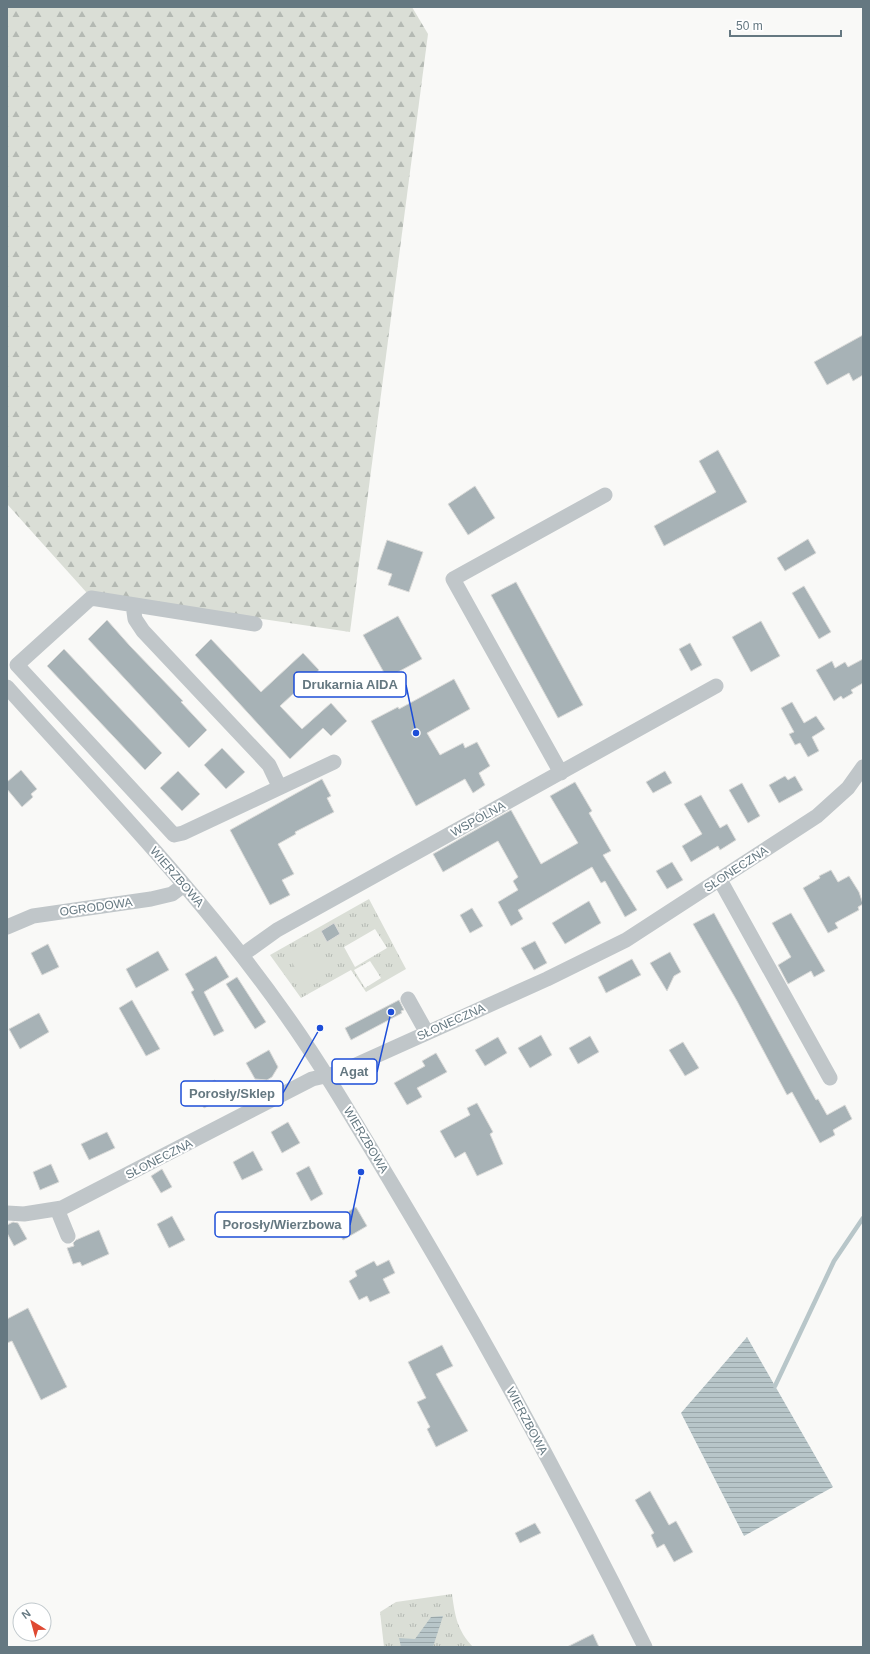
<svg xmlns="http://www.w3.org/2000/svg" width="870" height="1654" font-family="Helvetica,sans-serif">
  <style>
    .grass { fill: url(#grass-tufts); fill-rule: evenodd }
    .forest { fill: url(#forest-firs) }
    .pitch { fill: #daded6 }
    .water { fill: url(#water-rules) }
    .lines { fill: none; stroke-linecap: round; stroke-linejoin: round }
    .stream { stroke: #b8c6c9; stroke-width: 4.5 }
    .building { fill: #a7b2b6; stroke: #dbdbd9 }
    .minor { stroke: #c0c6c9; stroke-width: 15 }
    .labels { text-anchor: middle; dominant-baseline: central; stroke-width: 4; stroke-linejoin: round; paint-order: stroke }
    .street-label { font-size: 12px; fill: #657881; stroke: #fff }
    .leader { fill: none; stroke: #1d4ed8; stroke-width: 1.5 }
    .callout-dot { fill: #1d4ed8; stroke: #fff; stroke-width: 1.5 }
    .callout { fill: #fff; stroke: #1d4ed8; stroke-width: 1.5 }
    .callout-label { font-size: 13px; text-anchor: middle; font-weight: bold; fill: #657881 }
  </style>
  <defs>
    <pattern id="grass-tufts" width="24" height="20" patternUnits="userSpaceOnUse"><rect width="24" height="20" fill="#daded6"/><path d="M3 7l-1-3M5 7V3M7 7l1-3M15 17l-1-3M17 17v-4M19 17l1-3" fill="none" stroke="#b4b9b3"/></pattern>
    <pattern id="forest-firs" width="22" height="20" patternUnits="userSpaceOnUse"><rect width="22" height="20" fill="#daded6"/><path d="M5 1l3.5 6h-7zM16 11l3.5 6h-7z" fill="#b4b9b3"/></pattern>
    <pattern id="water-rules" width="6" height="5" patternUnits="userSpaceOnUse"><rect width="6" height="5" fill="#b8c6c9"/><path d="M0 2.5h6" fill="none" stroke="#99a6a9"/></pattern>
  </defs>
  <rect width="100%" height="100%" fill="#f9f9f7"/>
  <path class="grass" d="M369 899 406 969 366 992 351 970 301 998 270 955ZM375 929 387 948 355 967 344 947ZM370 961 381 978 365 988 354 970Z
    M452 1594C455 1616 457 1630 473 1647H384L380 1612 396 1602Z"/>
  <path class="forest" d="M7 7H412L428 34 350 632 87 593 7 504Z"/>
  <path class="pitch" d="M310 940 329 972 306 986 287 954Z"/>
  <path class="water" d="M747 1337 833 1487 744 1536 681 1413Z
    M443 1616 433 1647H401L399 1638 415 1639 431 1617Z"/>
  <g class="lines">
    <path class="stream" d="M775 1386 834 1261 863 1218"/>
  </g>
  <path class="building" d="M863 335V375L853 381 849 373 827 385 814 362Z
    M718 450 747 502 664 546 654 526 716 492 699 461Z
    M475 486 495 518 468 535 448 504Z
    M808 539 816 553 785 571 777 558Z
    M387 540 423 552 409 592 388 585 392 574 377 569Z
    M516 582 583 705 558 718 491 595Z
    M804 586 831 632 819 639 792 593Z
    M398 616 422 659 387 678 363 635Z
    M107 620 130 646 183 701 181 702 207 730 189 748 88 639Z
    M761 621 780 656 751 672 732 637Z
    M211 639 261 692 303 653 319 670 280 706 302 729 331 703 347 721 331 736 323 728 290 759 195 655Z
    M690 643 702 665 691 671 679 649Z
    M64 649 162 753 145 770 47 666Z
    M863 659V683L851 690 853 693 843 699 841 696 834 701 816 670 832 661 835 668 845 662 848 667Z
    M454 679 470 709 427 733 440 755 463 743 465 748 477 742 490 766 479 773 485 785 473 793 465 779 416 806 371 721 398 707 399 709Z
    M792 702 804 723 816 716 825 729 812 737 819 751 808 757 800 743 795 745 789 734 794 732 781 708Z
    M222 748 245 772 226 789 204 765Z
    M21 770 37 789 31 794 33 797 22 807 7 789V782Z
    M178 771 200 794 182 811 160 788Z
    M665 771 672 783 653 793 646 782Z
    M785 776 788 780 795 776 803 790 779 803 769 785Z
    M322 779 331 796 327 798 334 812 295 832 296 834 278 844 294 874 282 880 290 895 270 905 230 830Z
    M575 782 592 811 589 813 611 851 603 855 637 910 625 917 605 881 601 883 592 867 518 910 523 919 511 926 498 902 518 890 513 881 518 877 498 841 443 872 433 854 511 810 541 864 578 843 550 796Z
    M742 783 760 816 748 823 729 790Z
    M701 795 720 828 727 824 736 840 720 850 718 846 691 862 682 846 702 834 684 804Z
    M672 862 683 880 667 889 656 871Z
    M831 870 838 882 849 876 859 892 863 904 858 907 859 910 835 923 838 928 828 933 803 888 820 878 819 876Z
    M589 901 601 923 565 944 552 923Z
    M472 908 483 926 470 933 460 915Z
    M714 913 816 1100 818 1099 827 1115 845 1105 852 1119 833 1130 835 1135 820 1143 792 1092 787 1095 737 1001 693 924Z
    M791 913 825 971 814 977 811 971 788 984 778 965 791 957 772 923Z
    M334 923 340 934 327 942 321 931Z
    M535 941 547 963 534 970 521 948Z
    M48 944 59 967 42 975 31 953Z
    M158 951 169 970 136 988 126 969Z
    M670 952 681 972 674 976 667 991 650 963Z
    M216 956 229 977 204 992 224 1031 214 1036 191 992 194 990 185 974Z
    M632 959 641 975 606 993 598 977Z
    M237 977 266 1022 255 1029 226 984Z
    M132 1000 160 1049 146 1056 119 1008Z
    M399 1000 404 1010 401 1011 402 1013 351 1040 345 1028Z
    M39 1013 49 1032 20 1049 9 1029Z
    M541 1035 552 1055 530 1068 518 1048Z
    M590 1036 599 1052 578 1064 569 1048Z
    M498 1037 507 1053 485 1066 475 1050Z
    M683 1042 699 1068 685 1076 669 1050Z
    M269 1050 278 1067 272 1077 267 1080 255 1079 246 1063Z
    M436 1053 447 1072 417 1088 422 1097 407 1105 394 1083 425 1066 422 1061Z
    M215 1080 225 1097 204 1108 194 1091Z
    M477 1103 493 1132 490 1134 503 1164 477 1176 465 1152 455 1158 440 1131 470 1115 467 1108Z
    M288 1122 300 1143 282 1153 271 1132Z
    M107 1132 115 1148 89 1160 81 1144Z
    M253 1151 263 1170 242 1180 233 1162Z
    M51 1164 59 1182 40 1190 33 1172Z
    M309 1166 323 1194 311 1201 296 1173Z
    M162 1169 172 1187 161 1193 151 1176Z
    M356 1207 367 1226 343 1240 332 1221Z
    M172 1216 185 1240 169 1248 157 1224Z
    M13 1222 18 1223 27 1239 14 1246 7 1233V1225Z
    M99 1230 109 1254 82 1266 80 1262 73 1264 67 1248 74 1246 73 1243 76 1240Z
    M389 1260 395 1273 383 1279 390 1293 370 1302 367 1296 359 1300 349 1281 357 1276 355 1271 374 1261 377 1266Z
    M28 1308 67 1387 41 1400 12 1341 7 1343V1319Z
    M442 1345 453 1366 436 1374 468 1431 436 1447 427 1429 430 1427 417 1402 426 1398 408 1362Z
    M650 1491 669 1525 676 1521 693 1552 674 1562 664 1544 657 1548 651 1535 654 1533 635 1500Z
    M535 1523 541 1533 520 1543 515 1533Z
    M593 1634 599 1647H567Z"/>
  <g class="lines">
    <path class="minor" d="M133 605 135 619 143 631 269 765 279 786
      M255 624 91 598 17 665 174 835 183 833 334 762
      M7 687C103 794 203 897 286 1015 325 1070 359 1129 394 1187 484 1337 567 1490 645 1647
      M561 773 453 579 605 495
      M720 880 830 1078
      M7 927 33 916 151 899 172 894 184 885
      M242 955 277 930 716 686
      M408 999 427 1033
      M57 1209 68 1236
      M7 1213 24 1214 62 1208 312 1079 338 1073 547 979 626 940 817 816 848 788 863 767"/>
  </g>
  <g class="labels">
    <g class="street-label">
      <text transform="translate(478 819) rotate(-29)">WSPÓLNA</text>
      <text transform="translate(736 869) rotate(-33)">SŁONECZNA</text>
      <text transform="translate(177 877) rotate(49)">WIERZBOWA</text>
      <text transform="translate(96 907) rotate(-8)">OGRODOWA</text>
      <text transform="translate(451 1022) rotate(-24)">SŁONECZNA</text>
      <text transform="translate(366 1140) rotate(59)">WIERZBOWA</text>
      <text transform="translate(159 1159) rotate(-27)">SŁONECZNA</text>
      <text transform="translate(527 1421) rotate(62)">WIERZBOWA</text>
    </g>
  </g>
  <path class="leader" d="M416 733L406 685M391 1012L377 1072M320 1028L283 1093M361 1172L350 1225"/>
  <g class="callout-dot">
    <circle cx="416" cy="733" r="4"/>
    <circle cx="391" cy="1012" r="4"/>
    <circle cx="320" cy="1028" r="4"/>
    <circle cx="361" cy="1172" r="4"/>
  </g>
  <g class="callout">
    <rect x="294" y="672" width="112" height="25" rx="4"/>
    <rect x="332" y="1059" width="45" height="25" rx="4"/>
    <rect x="181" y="1081" width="102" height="25" rx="4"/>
    <rect x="215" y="1212" width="135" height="25" rx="4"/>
  </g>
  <g class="callout-label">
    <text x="350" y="689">Drukarnia AIDA</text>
    <text x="354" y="1076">Agat</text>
    <text x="232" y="1098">Porosły/Sklep</text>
    <text x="282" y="1229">Porosły/Wierzbowa</text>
  </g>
  <rect width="870" height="1654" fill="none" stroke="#657881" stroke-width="16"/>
  <g transform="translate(32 1622) rotate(323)"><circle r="19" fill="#ffffff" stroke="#c1c9cd"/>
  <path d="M0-3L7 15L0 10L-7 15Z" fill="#df4932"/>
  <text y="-6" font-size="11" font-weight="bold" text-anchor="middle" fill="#657881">N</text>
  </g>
  <path d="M730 30v6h111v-6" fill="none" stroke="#657881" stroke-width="2"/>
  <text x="736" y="30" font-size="12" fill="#657881" stroke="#ffffff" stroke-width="3" paint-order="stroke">50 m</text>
</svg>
